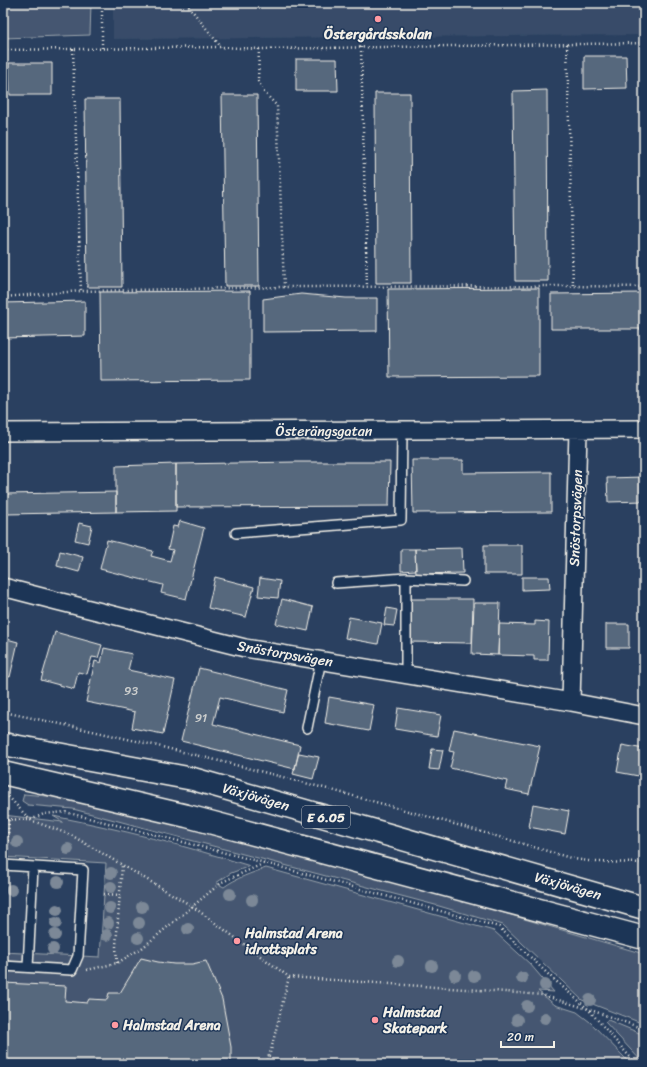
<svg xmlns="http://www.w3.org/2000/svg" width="647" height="1067" font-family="Sriracha,sans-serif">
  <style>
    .built { fill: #374c69 }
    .green { fill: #445771; stroke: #9ca4ac }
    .building { fill: #56677d; stroke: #f4f1e8 }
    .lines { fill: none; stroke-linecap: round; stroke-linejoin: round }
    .lane-casing { stroke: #f4f1e8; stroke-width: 12 }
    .street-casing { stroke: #f4f1e8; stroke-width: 20 }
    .highway-casing { stroke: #f4f1e8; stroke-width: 25 }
    .path { stroke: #f4f1e8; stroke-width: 2.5; stroke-dasharray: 1 3; stroke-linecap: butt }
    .lane { stroke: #1d3557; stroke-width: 9 }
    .street { stroke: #1d3557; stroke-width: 17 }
    .highway { stroke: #1d3557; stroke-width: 22 }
    .tree { fill: #7c8897 }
    .poi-dot { fill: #ff9aa2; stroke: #1d3557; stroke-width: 1.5 }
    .labels { text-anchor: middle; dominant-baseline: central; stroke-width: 3; stroke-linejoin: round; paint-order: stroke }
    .number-label { font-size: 12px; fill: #cccecd }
    .shield { fill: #1d3557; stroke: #b4b9bc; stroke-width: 1 }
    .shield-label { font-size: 13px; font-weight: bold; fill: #f4f1e8 }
    .poi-label { font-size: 14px; font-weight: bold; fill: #f4f1e8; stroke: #1d3557; text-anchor: start }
    .street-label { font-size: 14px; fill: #f4f1e8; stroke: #1d3557 }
  </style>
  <rect width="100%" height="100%" fill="#2a4060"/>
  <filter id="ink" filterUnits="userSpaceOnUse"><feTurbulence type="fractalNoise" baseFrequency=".025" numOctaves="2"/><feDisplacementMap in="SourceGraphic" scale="8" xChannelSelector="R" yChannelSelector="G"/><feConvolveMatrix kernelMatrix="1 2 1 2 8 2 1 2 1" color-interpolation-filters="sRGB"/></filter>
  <g filter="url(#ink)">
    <path class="built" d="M113 3H644V35L113 39Z"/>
    <path class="green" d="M3 3H91L90 35 3 38Z
      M24 794 58 797 80 801 217 833 374 875 644 954V1024L582 1000 503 925 439 906 73 809 28 805 22 801Z
      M3 815 63 822 53 816C120 829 186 846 250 866L231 873 216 883 224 887C236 878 252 873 266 868L494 931 530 964 554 992 538 991 555 1005 577 1012 590 1022 625 1058 630 1064H3V952L100 957 106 863 3 857Z
      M608 1020 644 1035V1064L605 1022Z"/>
    <path class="building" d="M584 56H626L627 88 584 89Z
      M296 59H337L338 91H296Z
      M9 63H52V95H10Z
      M547 90 548 281H515L513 91Z
      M375 93H410L411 283H376Z
      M222 95H257L259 286H225Z
      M85 99H120L122 287H87Z
      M539 288V376L389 377 388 289Z
      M250 291V380L101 381 100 292Z
      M641 293H644V329H551V294Z
      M301 294 346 298H377V331L263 332V299Z
      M85 301V336L3 338V303Z
      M412 460H463V473L551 472V512L413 513Z
      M296 462H390L389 506 176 507V464Z
      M176 464V511L116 512V466Z
      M644 477V501L608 502 607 478Z
      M116 492V512L6 514 5 494Z
      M180 521 204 528 186 599 161 593 163 585 100 569 107 540 153 551 151 556 170 561 173 550 168 549 173 526 178 527Z
      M79 523 92 526 88 543 75 540Z
      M484 545H522V574H484Z
      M462 548 463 573 416 574 415 549Z
      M401 549H415L416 570 401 571Z
      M60 551 83 557 79 572 57 566Z
      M215 577 254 587 246 617 208 608Z
      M522 577H549L550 589 522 590Z
      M260 578 280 581 278 598 258 596Z
      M282 599 313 607 308 631 276 624Z
      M410 599H473L472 643 409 642Z
      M474 603H500L498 655 472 654Z
      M387 608 397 610 394 626 384 625Z
      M349 617 382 623 378 644 345 638Z
      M535 621 549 622 548 660H534V656L498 655 499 624 535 625Z
      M606 624H629V648H606Z
      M55 632 102 645 98 658 92 657 87 674 78 672 74 689 41 680Z
      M3 638 18 642 10 677 3 675Z
      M104 648 132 654 128 670 175 680 163 734 132 728 135 712 86 702 95 661 101 663Z
      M199 668 288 690 283 712 220 697 213 724 300 745 295 769 181 741Z
      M329 697 374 705 369 731 325 723Z
      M398 708 441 715 437 736 395 729Z
      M454 729 540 746 529 794 505 789 507 781 450 768 454 752 449 751Z
      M622 745 644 749V777L617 772Z
      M432 749 443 750 439 770 429 769Z
      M299 753 319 757 313 779 293 774Z
      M533 804 569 811 565 834 529 827Z
      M141 958 158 962 174 964H192L206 961 222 999 231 1047V1064H3V983L66 986 65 1001 87 1003 89 999 107 1000 109 993H120Z"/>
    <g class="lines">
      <defs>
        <path id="lane" d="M236 533 401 520 402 431
          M336 583 406 578
          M406 674V578L463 581
          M307 728 321 660
          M3 865 83 870 78 956 72 970 3 966
          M28 967 33 867"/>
        <path id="street" d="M3 432 644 429
          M3 587 57 601 245 648 571 702 644 716
          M571 702 578 430"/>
        <path id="highway" d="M3 744 193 779 644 908
          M3 773 187 816 644 938"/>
      </defs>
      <use href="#lane" class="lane-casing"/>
      <use href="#street" class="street-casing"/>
      <use href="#highway" class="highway-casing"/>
      <path class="path" d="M186 3 221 47
        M567 44 573 286
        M361 47 367 287
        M102 48V3
        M73 49 81 291
        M259 49 258 81 264 92 277 106 284 287
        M3 50 221 47 259 49 644 43
        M3 297 81 291 284 287 573 286 644 287
        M3 712C196 751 386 803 574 859L596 862 644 863
        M5 795 8 796 30 820 71 835 192 906 289 977 494 991 542 995 588 1009 644 1029
        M3 819 30 820 44 814 65 812 265 863 499 927 549 975 588 1009 636 1064
        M7 853 9 819
        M104 894 120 895
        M3 906 5 878
        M117 963 116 946 122 865
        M87 970 117 963 142 948 222 882 265 863
        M266 1064 271 1050 289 977"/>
      <use href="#lane" class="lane"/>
      <use href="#street" class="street"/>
      <use href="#highway" class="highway"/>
    </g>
    <g class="tree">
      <circle cx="17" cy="842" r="6"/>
      <circle cx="68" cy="849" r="6"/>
      <circle cx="111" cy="873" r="6"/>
      <circle cx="58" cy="882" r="6"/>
      <circle cx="111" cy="887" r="6"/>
      <circle cx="11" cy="890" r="6"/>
      <circle cx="230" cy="894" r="6"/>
      <circle cx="252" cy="900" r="6"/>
      <circle cx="142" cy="907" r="6"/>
      <circle cx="110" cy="908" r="6"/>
      <circle cx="57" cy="910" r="6"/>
      <circle cx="56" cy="923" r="6"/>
      <circle cx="108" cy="923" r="6"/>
      <circle cx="139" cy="923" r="6"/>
      <circle cx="188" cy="929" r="6"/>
      <circle cx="55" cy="935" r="6"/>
      <circle cx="107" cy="935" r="6"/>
      <circle cx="138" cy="938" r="6"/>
      <circle cx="53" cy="949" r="6"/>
      <circle cx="398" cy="961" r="6"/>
      <circle cx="432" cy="966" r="6"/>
      <circle cx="455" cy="975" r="6"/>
      <circle cx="474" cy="976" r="6"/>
      <circle cx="522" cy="978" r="6"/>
      <circle cx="545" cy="985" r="6"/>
      <circle cx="590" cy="1000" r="6"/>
      <circle cx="527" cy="1006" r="6"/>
      <circle cx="545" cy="1018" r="6"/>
      <circle cx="517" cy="1020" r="6"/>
    </g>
  </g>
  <g class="poi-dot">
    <circle cx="378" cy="19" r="4"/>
    <circle cx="237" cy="941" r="4"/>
    <circle cx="375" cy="1020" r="4"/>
    <circle cx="115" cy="1025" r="4"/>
  </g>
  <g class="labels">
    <g class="number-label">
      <text x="131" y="691">93</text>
      <text x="201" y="718">91</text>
    </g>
    <rect class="shield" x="302" y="806" width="48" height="22" rx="3"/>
    <g class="shield-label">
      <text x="326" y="817">E 6.05</text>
    </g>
    <g class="poi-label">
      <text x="378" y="34" text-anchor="middle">Östergårdsskolan</text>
      <text x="245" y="933">Halmstad Arena<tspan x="245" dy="16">idrottsplats</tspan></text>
      <text x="383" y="1012">Halmstad<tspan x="383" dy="16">Skatepark</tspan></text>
      <text x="123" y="1025">Halmstad Arena</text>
    </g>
    <g class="street-label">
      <text x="324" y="431">Österängsgatan</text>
      <text transform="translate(576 518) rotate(-88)">Snöstorpsvägen</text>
      <text transform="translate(285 654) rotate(10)">Snöstorpsvägen</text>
      <text transform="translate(256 797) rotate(16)">Växjövägen</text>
      <text transform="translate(568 886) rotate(16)">Växjövägen</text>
    </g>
  </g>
  <rect width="647" height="1067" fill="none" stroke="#1d3557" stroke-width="16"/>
  <rect x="8" y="8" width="631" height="1051" fill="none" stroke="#f4f1e8" stroke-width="1.5" filter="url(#ink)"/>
  <path d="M501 1041v6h53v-6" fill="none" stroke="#f4f1e8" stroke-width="2"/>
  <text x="507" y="1041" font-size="12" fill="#f4f1e8" stroke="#1d3557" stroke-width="3" paint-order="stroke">20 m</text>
</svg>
